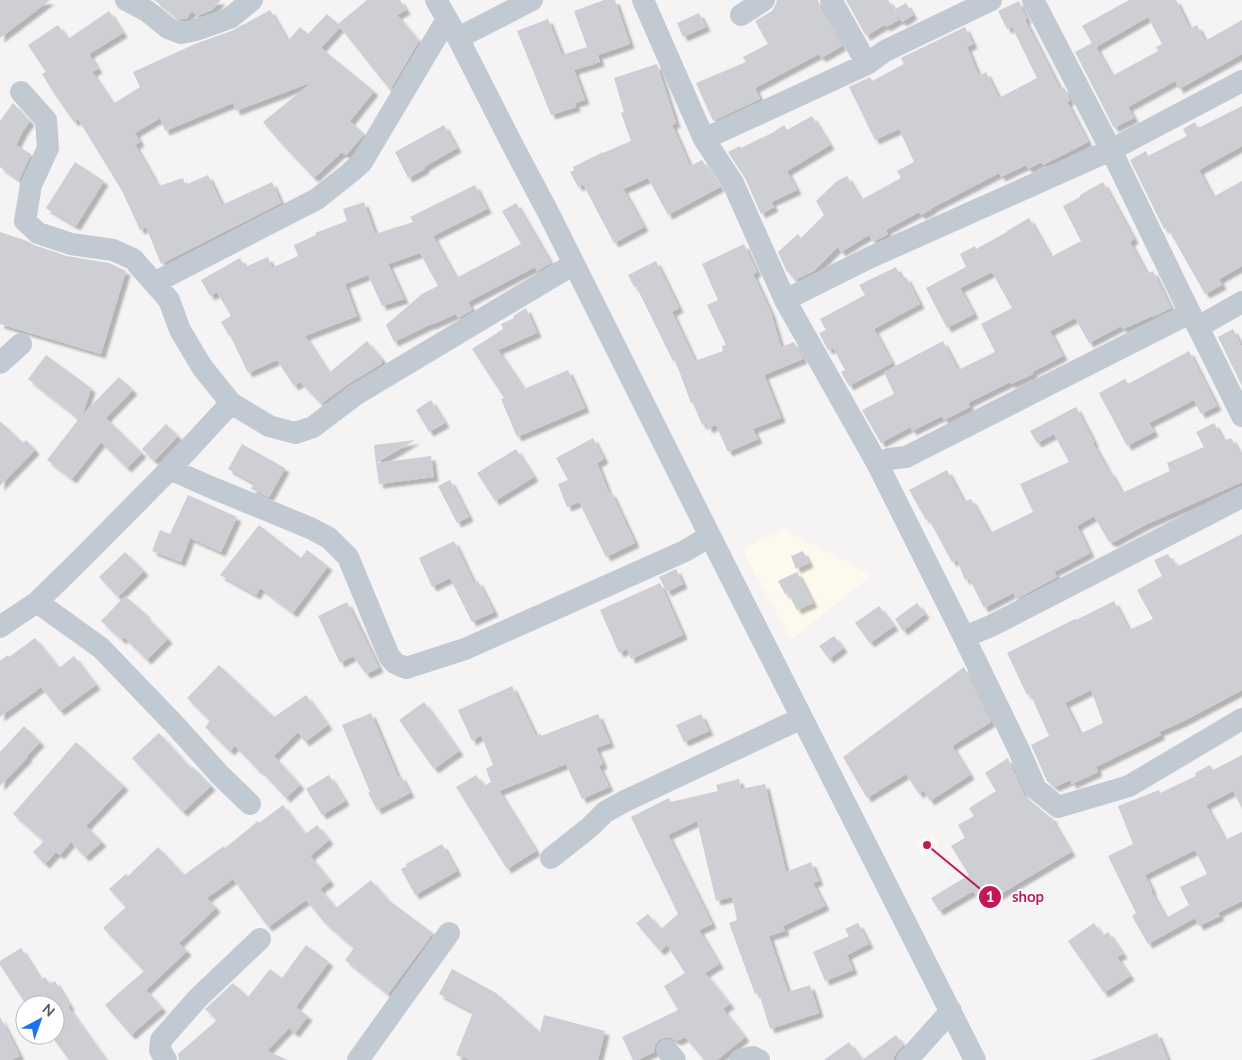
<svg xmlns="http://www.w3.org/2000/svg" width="1242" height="1060" font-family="Lato,sans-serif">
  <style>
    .commercial { fill: #fdf9ef }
    .building { fill: #cdcfd5; fill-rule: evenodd; filter: url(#shadow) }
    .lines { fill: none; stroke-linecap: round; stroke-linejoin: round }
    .minor { stroke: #c1cad2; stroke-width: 22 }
    .leader { fill: none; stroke: #c2185b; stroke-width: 2 }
    .callout-dot { fill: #c2185b; stroke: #fff; stroke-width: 2 }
    .mark-label { font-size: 15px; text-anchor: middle; font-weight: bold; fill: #fff }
    .callout-label { font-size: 15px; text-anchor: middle; font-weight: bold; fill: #c2185b; stroke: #fff; stroke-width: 4; stroke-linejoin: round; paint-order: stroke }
  </style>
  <defs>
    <filter id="shadow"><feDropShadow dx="4.5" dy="4.5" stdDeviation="1" flood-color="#0004"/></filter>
  </defs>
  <rect width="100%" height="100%" fill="#f5f3f3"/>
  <path class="commercial" d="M784 529 872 575 791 640 742 549Z
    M933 834 939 848 922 856 915 843Z"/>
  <path class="building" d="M0 0H50L0 38Z
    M154 0H221L212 10 197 16 192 11 186 19H182L175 16Z
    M367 0H400L406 10 397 15 419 41 390 90 340 27 321 48 374 91 350 121 364 134 360 139 346 155 342 152 314 178 280 142 263 122 312 82 236 111 233 103 165 131 160 118 135 133 140 142 135 145 157 184 158 183 159 186 183 178 185 185 208 175 222 205 272 182 281 203 161 264 146 227 140 230 123 193 124 194 78 119 74 122 55 95 42 74 46 72 28 45 58 25 68 39 109 11 123 33 89 54 98 69 92 72 113 104 140 87 133 72 195 44 234 30 243 24V25L270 10 288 41 300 27 308 34 327 14 338 24Z
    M604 0H615L630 44 598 55 600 62 574 70 585 100 575 103 576 107 551 115 517 31 548 19 562 55 587 47 574 11Z
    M777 0H818L820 6 842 46 821 58 819 54 755 88 760 99 713 121 696 83 746 62 743 57 768 44 755 21 772 11 775 6Z
    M846 0H888L899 17 895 9 906 3 913 15 902 22 900 19 886 27 884 25 866 36Z
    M1129 0H1176L1190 29 1197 25 1205 41 1242 20V54L1179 89 1175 81 1128 107 1134 118 1114 128 1075 52 1092 43 1082 26ZM1148 17 1162 44 1156 47 1158 51 1112 76 1096 47Z
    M1019 1 1027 19 1025 20 1060 89 1064 87 1070 100 1067 102 1088 142 1043 165 1041 162 1028 169 1026 165 1001 177 999 173 932 208V209L921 215 919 212 886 230 888 234 873 242 869 235 841 252 838 247 814 271 795 280 786 270 778 252 798 234 801 238 824 215 816 201 837 181 847 176 861 200 901 178 897 171 914 162 899 129 875 140 849 87 870 77 872 81 904 64 901 58 965 27 973 44 967 47 979 76 986 72 999 98 1037 78 1012 27 1007 29 998 11Z
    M699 13 706 27 683 37 677 23Z
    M657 64 676 123 672 125 690 166 702 160 720 187 668 215 648 178 623 189 644 227 614 243 583 184 578 187 570 172 574 170 573 167 603 152V153L631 141 621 113 624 112 614 78Z
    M13 103 30 121 23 131 16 145 31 154 19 180 0 167V121Z
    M1242 106V146L1199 170 1213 197 1242 181V266L1219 279 1222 285 1205 294 1167 227 1164 229 1130 160 1146 151 1148 156 1187 136 1183 129 1195 122 1198 128Z
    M812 116 830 145 787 171 797 190 771 202 774 207 761 214 745 178 728 152 740 146 741 148 772 133 784 125 787 130Z
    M444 125 457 148 424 167 425 169 408 178 395 152Z
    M75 162 104 181 76 226 46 208Z
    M1103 182 1134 239 1130 242 1147 274 1153 271 1171 308 1153 317 1152 316 1123 329 1121 326 1089 343 1075 318 1050 331 1063 356 1032 372 1033 374 1011 384 1010 382 968 403 970 407 944 420 942 416 912 431 910 427 881 443 862 410 894 394 884 372 943 341 958 370 995 352 981 324 1012 308 992 272 960 288 974 314 947 328 926 288 966 267 960 254 975 246 976 249 1007 232V231L1029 218 1051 257 1081 241 1063 206 1080 197V195Z
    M475 185 487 209 433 236 456 278 521 244 502 211 516 203 551 263 537 271 535 267 468 302 472 310 458 318 456 314 431 325V324L394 342 386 325 422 294 438 286 420 253 388 264 404 299 382 306 368 275 345 284 357 316 305 336 329 373 367 341 382 359 381 364 348 384 321 404 300 382 294 386 277 360 248 373 230 335 229 336 221 322 231 316 217 292 210 296 201 280 240 258 245 267 268 257 272 268 298 256 294 245 316 235 315 233 347 221 343 209 364 202 375 234 413 222 410 217Z
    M0 232 27 241 34 245 67 256 109 263 126 271 101 354 0 324Z
    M744 244 757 272 753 274 771 313 781 347 794 342 803 359 764 375 781 418 753 429 758 439 728 452 716 425 708 429 706 423 702 425 693 403H691L675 360 673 361 636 286 634 287 628 275 656 261 679 308 672 312 695 361 723 351 722 346 726 345 707 305 718 300 702 264Z
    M896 267 902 279 906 277 920 304 874 329 892 363 849 386 841 372 845 370 833 348 828 350 819 333 826 330 820 319 865 295 859 285Z
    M526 308 537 333 498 350 524 389 568 370 585 408 517 437 501 399 504 398 472 349 503 329 501 324 514 318 513 316Z
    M1233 329 1242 347V386L1218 337Z
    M1189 351 1217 406 1201 414 1194 400 1149 423 1154 432 1127 446 1099 393 1125 379 1128 384Z
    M46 355 91 388 83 414 119 377 133 390 106 418 142 453 127 468 101 442 72 479 47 460 78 420 69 411 28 379Z
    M431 400 445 423 429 432 416 410Z
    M1076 407 1094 442 1093 443 1109 472 1110 471 1122 493 1170 471 1167 463 1204 447 1196 432 1214 423 1224 441 1231 438 1242 457V482L1145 525 1112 543 1111 541 1109 542 1094 516 1077 526 1090 553 1054 572 1057 577 1016 599 1013 593 984 608 969 578 965 580 957 560 952 562 928 518 926 520 909 490 947 470 964 502 971 499 990 533 1033 512 1020 484 1069 462 1054 434 1037 443 1030 431Z
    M0 421 23 443 26 440 35 450 0 486Z
    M166 424 178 436 154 461 142 449Z
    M593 438 604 459 597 463 609 493 611 492 635 543 606 557 579 502 567 507 558 484 568 480 556 458Z
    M415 440 376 463 374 445Z
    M242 444 285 468 269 497 251 489 254 483 228 469Z
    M516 449 534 477 495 501 477 473Z
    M431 456 434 477 379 484 376 463Z
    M450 480 469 517 457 523 438 486Z
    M188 495 237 517 221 552 190 538 181 562 152 551 160 530 170 534Z
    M259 525 301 558 307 550 328 566 293 613 260 588 256 595 220 575Z
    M1242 534V690L1182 722 1159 732 1161 735 1096 767 1098 772 1072 784 1070 780 1055 787 1047 781 1031 745 1049 736 1030 693 1027 695 1007 653 1075 619 1076 620 1114 601 1129 630 1153 619 1137 590 1162 576 1154 560 1168 554 1172 561 1173 560 1177 567ZM1091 690 1103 723 1080 734 1065 703Z
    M454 541 474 583 478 581 494 612 472 622 450 578 432 587 419 558Z
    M803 551 809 563 796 569 791 556Z
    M125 552 144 571 118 597 99 577Z
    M676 569 683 584 667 592 659 577Z
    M797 572 813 603 797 610 788 593 785 594 778 581Z
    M660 583 683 635 631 659 627 649 619 653 600 610Z
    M125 596 146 614 145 615 168 639 147 660 124 637 122 640 101 621Z
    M347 602 379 668 366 674 353 656 340 663 318 616Z
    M917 603 925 614 903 631 895 619Z
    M879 606 894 626 870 643 855 623Z
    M834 636 843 648 829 659 819 646Z
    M35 638 59 668 74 656 96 685 60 711 41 687 0 717V661L8 655 9 657Z
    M219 665 274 717 306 695 328 725 305 742 298 732 274 756 300 785 286 798 260 770 259 771 235 746 230 751 205 727 210 721 187 698Z
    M964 667 991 722 952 746 970 775 930 801 923 790 919 794 906 774 867 798 843 757Z
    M512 686 536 736 541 734V736L598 714 610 743 596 748 603 764 599 766 609 787 582 799 566 764 499 791 536 851 507 869 456 787 476 775 484 786 491 782 486 769 493 765 481 735 472 741 458 710Z
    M424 702 459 751 434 769 399 720Z
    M371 713 398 777 401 776 410 793 377 810 368 793 370 792 342 725Z
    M701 714 709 731 684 742 676 725Z
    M24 726 40 742 27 756 28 757 0 786V752Z
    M159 733 191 768 193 767 211 786 183 812 132 758Z
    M76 742 124 786 86 826 102 842 85 857 71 842 60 855 56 852 45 864 33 852 44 841 13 814Z
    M1242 755V809L1233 791 1206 805 1225 840 1242 832V901L1218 913 1220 916 1199 926 1195 918 1148 944 1132 916 1136 913 1108 856 1133 844 1118 806 1159 790 1160 793 1196 776 1195 773 1210 765 1213 770ZM1195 850 1207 874 1180 887 1189 905 1166 918 1151 891 1152 890 1145 875Z
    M1008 758 1024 795 1028 799 1050 817 1054 819 1052 820 1071 852 982 905 973 891 939 911 931 898 969 875 951 846 965 838 958 825 974 816 969 808 996 791 985 773Z
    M329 775 345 801 322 815 306 789Z
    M739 779 741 789 765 784 786 872 811 862 819 881 813 883 825 906 783 926 785 931 769 936 788 992 810 985 819 1013 770 1029 759 993 755 994 729 923 737 920 732 897 716 901 697 821 668 835 712 924 699 930 719 964 705 973 730 1004 723 1009 745 1037 717 1060H704L685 1037 677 1041 671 1038 666 1037 659 1040 655 1045 654 1052 638 1060H633L622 1037 678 1010 664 986 685 973 667 945 660 951 636 923 648 914 661 929 678 914 631 817 669 798 671 802 718 791 716 785Z
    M283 805 305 834 317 825 329 840 310 856 330 881 320 889 336 908 371 880 387 899 433 933 388 994 345 960 354 948 324 922 306 900 268 927 233 879 207 898 216 908 179 943 187 951 146 990 162 1008 131 1035 105 1005 144 971 103 928 126 907 109 889 126 874 128 876 158 847 184 875 224 846 225 848 258 821 259 823Z
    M442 844 457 871 415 895 401 869 407 866 406 864Z
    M858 923 869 944 847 955 853 970 825 981 813 952 849 936 845 929Z
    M1094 923 1103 936 1108 932 1123 954 1117 957 1130 976 1104 993 1068 941Z
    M306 945 329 962 296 1007 308 1016 295 1033 289 1028 267 1051 288 1060H179L178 1054 217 1020 205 1009 233 983 248 997 270 969 282 978Z
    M21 948 41 980 45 977 50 984 55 981 70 1006 68 1007 106 1060H69L52 1037 55 1035V1005H28L25 1000V1003L0 965V961Z
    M452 969 496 993 540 1032 544 1015 605 1031 598 1060H471L456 1055 473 1012 439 994Z
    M0 1017 20 1056 11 1060H0Z
    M1157 1033 1168 1060H1091Z
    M896 1035 903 1045 897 1052 894 1057V1060H824L849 1042 862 1060Z"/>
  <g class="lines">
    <path class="minor" d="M126 0 147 11 168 28 181 33 196 30 230 18 252 0
      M436 0 458 38 512 144 549 214 710 536 975 1060
      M643 0 704 139 733 183 785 300 877 463 964 637 1018 748 1036 789 1058 807 1129 786 1242 719
      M831 0 867 64
      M1033 0 1111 150 1190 313 1198 327 1242 416
      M741 15 764 0
      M458 38 532 0
      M21 92 46 120 48 148 31 185 25 221 38 233 71 244 113 250 133 259 169 300 180 330 202 367 231 403 269 426 295 433 313 427 355 395 574 264
      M704 139 867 64 885 51 991 0
      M154 283 317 199 351 172 362 162 447 19
      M785 300 871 257 1111 150 1242 81
      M1198 327 1242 302
      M0 363 21 344
      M877 463 889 459 906 457 1190 313
      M170 469 208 486 310 528 329 538 348 557 389 656 395 663 406 668 465 649 685 551 710 536
      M37 602 101 648 175 725 220 775 250 804
      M0 627 37 602 83 557 170 469 231 403
      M964 637 991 626 1242 497
      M551 858 590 827 605 812 625 801 802 718
      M667 1050 675 1060
      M166 1060 160 1050 161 1040 198 998 260 939
      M358 1060 449 933
      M740 1060 753 1057 759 1060
      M907 1060 951 1011"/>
  </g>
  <path class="leader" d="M927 845L990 897"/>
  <g class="callout-dot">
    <circle cx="927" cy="845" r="5"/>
    <circle cx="990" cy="897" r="12"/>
  </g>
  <g class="mark-label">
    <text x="990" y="902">1</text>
  </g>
  <g class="callout-label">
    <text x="1028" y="902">shop</text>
  </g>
  <g transform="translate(40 1020) rotate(41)"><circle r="24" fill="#ffffff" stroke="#b7bbc0"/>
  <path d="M0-4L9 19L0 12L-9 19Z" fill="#1a73e8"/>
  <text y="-8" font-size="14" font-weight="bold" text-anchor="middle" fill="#4a5661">N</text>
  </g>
</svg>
